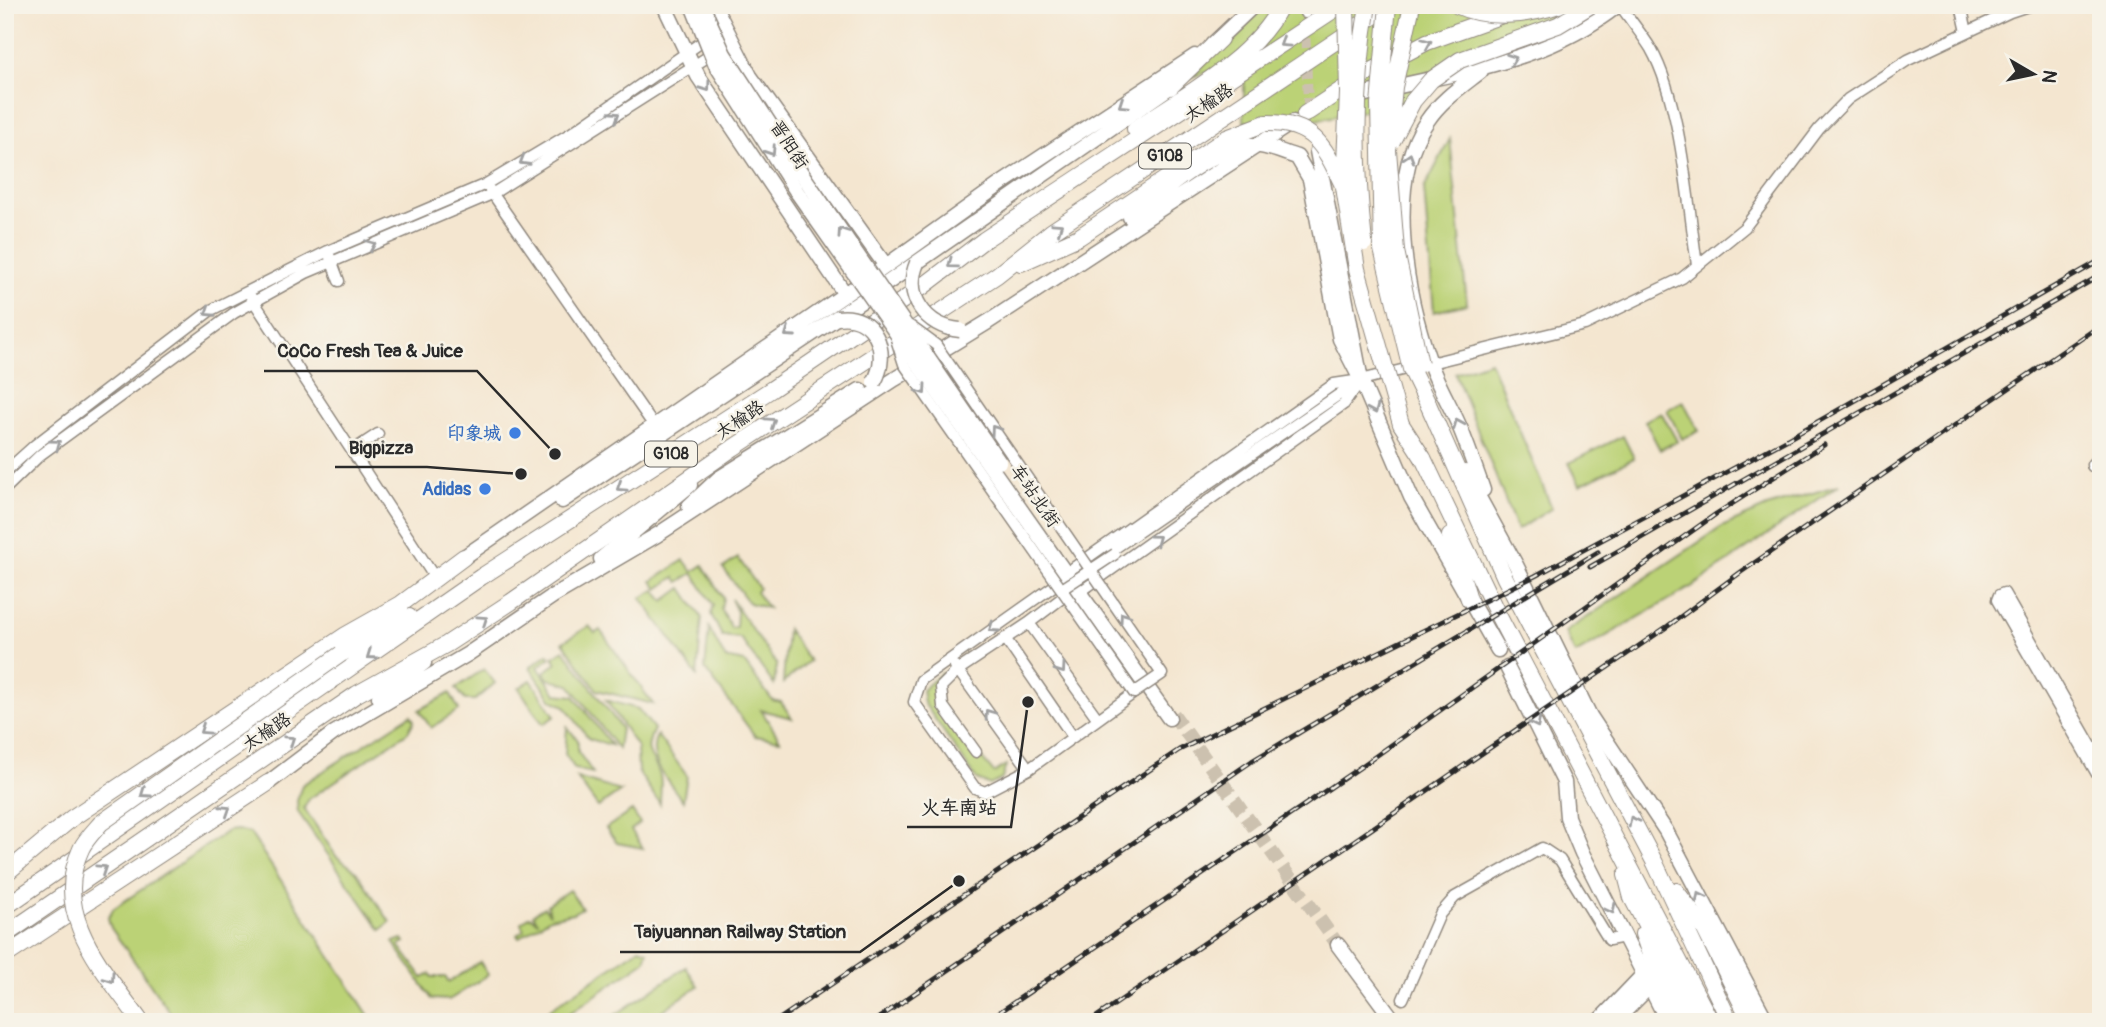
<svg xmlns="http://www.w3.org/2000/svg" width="2106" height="1027" font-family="Pangolin,'LXGW WenKai TC',sans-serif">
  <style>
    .green { fill: #bbd276; stroke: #737e50; stroke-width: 2 }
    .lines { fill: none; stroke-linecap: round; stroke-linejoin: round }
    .minor-tunnel { stroke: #ccc1af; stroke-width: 10; stroke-dasharray: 10 5; stroke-linecap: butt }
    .major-tunnel { stroke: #ccc1af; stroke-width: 14; stroke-dasharray: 14 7; stroke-linecap: butt }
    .minor-casing { stroke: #90887e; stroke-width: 13 }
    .major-casing { stroke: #90887e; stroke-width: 17 }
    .highway-casing { stroke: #90887e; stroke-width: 18 }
    .minor { stroke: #fff; stroke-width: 10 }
    .major { stroke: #fff; stroke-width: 14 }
    .highway { stroke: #fff; stroke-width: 16 }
    .rail-casing { stroke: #2b2b2b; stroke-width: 5 }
    .rail { stroke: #f7f3e8; stroke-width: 2.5; stroke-dasharray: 8; stroke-linecap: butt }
    .minor-bridge-casing { stroke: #90887e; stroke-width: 13; stroke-linecap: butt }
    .major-bridge-casing { stroke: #90887e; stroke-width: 17; stroke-linecap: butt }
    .highway-bridge-casing { stroke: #90887e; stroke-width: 18; stroke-linecap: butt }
    .minor-bridge { stroke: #fff; stroke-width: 10 }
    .major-bridge { stroke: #fff; stroke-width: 14 }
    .highway-bridge { stroke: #fff; stroke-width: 16 }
    .oneway { stroke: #a0a0a0 }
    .shop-dot { fill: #3f7fe0; stroke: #f7f3e8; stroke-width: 2.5 }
    .labels { text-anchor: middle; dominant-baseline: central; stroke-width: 5; stroke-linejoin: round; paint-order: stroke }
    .shield { fill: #f7f3e8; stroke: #686764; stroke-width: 2 }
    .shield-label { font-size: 16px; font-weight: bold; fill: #2b2b2b }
    .street-label { font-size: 18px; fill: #2b2b2b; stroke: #f7f3e8 }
    .shop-label { font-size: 18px; font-weight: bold; fill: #366cbe; stroke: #f7f3e8; text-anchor: end }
    .leader { fill: none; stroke: #2b2b2b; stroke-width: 2.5 }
    .callout-dot { fill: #2b2b2b; stroke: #f7f3e8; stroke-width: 2.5 }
    .callout-label { font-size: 19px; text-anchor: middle; font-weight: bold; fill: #2b2b2b; stroke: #f7f3e8; stroke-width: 5; stroke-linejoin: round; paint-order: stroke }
  </style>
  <rect width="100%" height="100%" fill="#f7f3e8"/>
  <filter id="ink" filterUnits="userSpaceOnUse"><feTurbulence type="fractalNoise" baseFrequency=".0143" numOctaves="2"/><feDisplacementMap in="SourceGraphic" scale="14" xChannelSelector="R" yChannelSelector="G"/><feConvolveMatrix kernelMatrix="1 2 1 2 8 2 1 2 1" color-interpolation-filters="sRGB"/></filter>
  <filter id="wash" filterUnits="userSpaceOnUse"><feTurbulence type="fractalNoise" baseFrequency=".00686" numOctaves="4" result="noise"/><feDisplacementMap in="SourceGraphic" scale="28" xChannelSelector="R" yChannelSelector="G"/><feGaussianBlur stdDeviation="1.57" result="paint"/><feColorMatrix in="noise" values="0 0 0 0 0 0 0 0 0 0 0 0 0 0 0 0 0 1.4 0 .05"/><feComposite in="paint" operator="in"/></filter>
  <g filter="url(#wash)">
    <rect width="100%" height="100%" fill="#f4e6d0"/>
    <path class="green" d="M1260 5H1580L1568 14 1464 51 1405 103 1305 122H1244V61L1192 77Z
      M1450 139 1467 304 1434 312 1424 189Z
      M1490 361 1552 508 1517 530 1455 373Z
      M1683 401 1699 431 1682 439 1667 410Z
      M1661 412 1677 441 1660 450 1645 421Z
      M1623 436 1634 458 1580 485 1569 463Z
      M1839 485 1693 586 1575 654 1565 632 1722 527 1767 507Z
      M738 558 759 588 756 592 768 608 749 603 723 568Z
      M684 560 693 572 703 565 723 598 721 609 731 628 736 627 737 612 731 599 777 665 774 685 740 638 722 636 711 614 713 605 693 573 679 582 675 577 658 589 652 581Z
      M682 588 702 618 697 676 641 598 655 590 664 601Z
      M589 626 595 633 600 630 653 704 597 690 563 642Z
      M709 628 725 658 744 662 772 700 781 702 792 718 761 710 780 740 755 736 705 669Z
      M787 629 809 661 783 683Z
      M564 650 621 728 618 749 570 685 548 679 544 672 557 663 553 657Z
      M548 654 550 658 538 667 556 694 574 696 611 745 589 739 565 706 552 700 530 667Z
      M484 669 495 683 475 700H465L456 688Z
      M942 673 943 676 936 693 940 709 994 773 1006 765 1002 779 990 785 977 780 924 703 922 690Z
      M531 680 555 716 543 724 519 688Z
      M450 693 459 710 431 728 419 710Z
      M606 700 638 709 654 729C641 757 654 754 660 776 662 783 660 796 660 804L638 772 637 747Z
      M411 715 414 721 408 732 309 799 304 808 336 856 356 871 390 922 381 930 298 812 297 801 302 785Z
      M567 727 578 740V752L593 773 575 769 565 754Z
      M657 735 687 776 683 801C669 782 645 759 657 735Z
      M577 778 621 791 598 807Z
      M632 811 640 823 631 830 643 848 617 843 606 828Z
      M237 830 250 833 373 1022H177L111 928 108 918 113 909 228 831Z
      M569 890 582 908 573 913 550 918 519 938 517 935 524 930 521 923 530 916 538 922 533 914 544 907 550 914 547 905Z
      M403 939 405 942 399 945 423 978 430 974 432 977H445L449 982 480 962 488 975 449 1000 432 999 393 942Z
      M640 948 648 951 645 961 557 1022H531Z
      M686 967 698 986 646 1022H605Z"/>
  </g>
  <g filter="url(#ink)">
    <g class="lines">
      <path class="minor-tunnel" d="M1305 23 1308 105"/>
      <path class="major-tunnel" d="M1173 714 1338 945"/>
      <defs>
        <path id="minor" d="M1620 5C1630 20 1642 34 1651 49 1681 102 1688 204 1697 265
          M1961 5 1967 32
          M1305 13 1307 5
          M490 190 654 426
          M330 257 339 281
          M251 297 435 578
          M352 451 378 434
          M5 472 35 445 211 310 328 251 486 184 571 133 709 37
          M5 489 40 455 234 313 306 273 492 194 717 51
          M1112 550 1353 385
          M1066 573 1334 384 1361 380 1585 325 1682 278 1745 227 1819 129 1848 99 1908 60 2010 12 2031 5
          M1058 583 921 680 914 702 975 788 985 792 1029 769 1134 693
          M1080 592 1344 404 1361 380
          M1029 623 1066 595
          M1005 638 1073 737
          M955 666 1029 769
          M976 752 943 706 941 687 958 670 1029 623 1098 719
          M2101 763 2004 593 1999 595 1997 600 2101 781
          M1403 999 1440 914 1455 897 1542 848 1560 860 1609 940 1625 937"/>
        <path id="major" d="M664 5 698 76 845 294
          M714 5 750 76 886 266
          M1212 45 1254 5
          M1481 71C1462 86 1441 100 1427 121 1384 183 1406 295 1430 363 1438 386 1452 408 1461 430 1469 450 1476 470 1483 490
          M1350 98C1444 72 1539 68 1618 5
          M1317 151 1361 380 1411 497 1498 650
          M1130 217C1160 195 1213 147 1250 145 1265 144 1283 153 1297 157L1310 179 1340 339 1361 380
          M880 288 1170 87
          M2094 465 2101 460
          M1465 472 1516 565 1590 716 1666 831 1767 1022
          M562 501 869 296
          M689 506 718 479 860 390
          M464 557 886 266 1002 183 1195 56
          M1054 557 1169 718
          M601 559 690 485
          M1507 667 1564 782 1567 817 1582 853 1668 1022
          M379 697 424 663
          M268 783 334 733 468 654 553 596 657 535 895 379 988 322 1293 122
          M1338 945 1395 1022
          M1598 1022 1644 974
          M1614 1022 1650 986"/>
        <path id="highway" d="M1170 87 1220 39
          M1305 114 1364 75 1427 42 1505 14
          M1135 129C1184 96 1254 59 1281 5
          M1021 263 1079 237 1227 138 1266 123
          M1428 404 1505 578 1655 863 1730 1022
          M1423 458 1497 613 1711 1022
          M1450 536 1469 599
          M341 654 409 617
          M5 874 72 818 346 635 401 604 464 557
          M1626 875 1632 898 1697 1022
          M1676 891 1704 928 1751 1022
          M5 907 481 577 772 389 921 288 984 240 1341 5
          M1643 934 1653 963 1683 1022
          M5 935 357 694 447 644 511 602 733 448 997 275 1051 232 1390 5
          M5 956 268 783"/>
      </defs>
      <use href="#minor" class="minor-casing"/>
      <use href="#major" class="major-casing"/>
      <use href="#highway" class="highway-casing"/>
      <use href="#minor" class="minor"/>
      <use href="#major" class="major"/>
      <use href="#highway" class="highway"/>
      <defs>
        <path id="rail" d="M1590 567 2101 275
          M775 1022 1179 750 1535 576 1786 440 2101 260
          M873 1022 1252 761 1598 552
          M985 1022 1359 768 1716 514 1824 445
          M1089 1022 1668 626 1741 572 2101 325"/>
      </defs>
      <use href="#rail" class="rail-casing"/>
      <use href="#rail" class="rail"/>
      <defs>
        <path id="minor-bridge" d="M896 339 904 364 1134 693 1162 674 936 345 910 326
          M1062 589 1115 554"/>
        <path id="major-bridge" d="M692 5 716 65 797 192 1054 557
          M702 5 724 54 806 180 999 462
          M917 263C903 296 926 327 960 330
          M837 318C875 312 891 353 874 382"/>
        <path id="highway-bridge" d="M1346 5 1348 93 1344 187 1357 269 1401 424 1423 458
          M1388 5 1379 104 1382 249 1411 369 1428 404
          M1412 5 1394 87 1388 150 1396 251 1420 364
          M1456 5C1487 20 1527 16 1559 5
          M1266 123C1313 122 1324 146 1342 183
          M1392 141 1413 101 1431 80 1460 60 1558 25 1591 5
          M1364 243C1355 164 1354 84 1368 5
          M141 1022C105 971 50 915 81 849 85 840 94 831 101 823L341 654"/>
      </defs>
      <use href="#minor-bridge" class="minor-bridge-casing"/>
      <use href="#major-bridge" class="major-bridge-casing"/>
      <use href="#highway-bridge" class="highway-bridge-casing"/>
      <use href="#minor-bridge" class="minor-bridge"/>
      <use href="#major-bridge" class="major-bridge"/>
      <use href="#highway-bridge" class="highway-bridge"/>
    </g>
    <defs><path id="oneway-chevron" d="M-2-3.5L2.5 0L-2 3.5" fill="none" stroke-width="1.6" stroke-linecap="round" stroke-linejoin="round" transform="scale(1.75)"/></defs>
    <g class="oneway">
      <use href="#oneway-chevron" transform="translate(1284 43) rotate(146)"/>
      <use href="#oneway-chevron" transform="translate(1427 43) rotate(-23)"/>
      <use href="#oneway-chevron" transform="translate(1512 59) rotate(-20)"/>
      <use href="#oneway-chevron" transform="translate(706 87) rotate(54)"/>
      <use href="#oneway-chevron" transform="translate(1123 104) rotate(146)"/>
      <use href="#oneway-chevron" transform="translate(615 116) rotate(-33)"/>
      <use href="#oneway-chevron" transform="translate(771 151) rotate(57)"/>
      <use href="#oneway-chevron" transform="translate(1409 158) rotate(-73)"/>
      <use href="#oneway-chevron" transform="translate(524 161) rotate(149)"/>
      <use href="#oneway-chevron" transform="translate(1058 227) rotate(-34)"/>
      <use href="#oneway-chevron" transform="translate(842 232) rotate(-124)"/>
      <use href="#oneway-chevron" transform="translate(371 245) rotate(-23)"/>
      <use href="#oneway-chevron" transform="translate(952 264) rotate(143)"/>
      <use href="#oneway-chevron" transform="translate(209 312) rotate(147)"/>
      <use href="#oneway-chevron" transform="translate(789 333) rotate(145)"/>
      <use href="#oneway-chevron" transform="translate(922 390) rotate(55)"/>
      <use href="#oneway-chevron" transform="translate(1374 409) rotate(67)"/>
      <use href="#oneway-chevron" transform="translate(771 422) rotate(-34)"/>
      <use href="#oneway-chevron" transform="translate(1458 424) rotate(-114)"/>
      <use href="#oneway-chevron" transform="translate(995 430) rotate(-125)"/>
      <use href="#oneway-chevron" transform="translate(56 444) rotate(-37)"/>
      <use href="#oneway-chevron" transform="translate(621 487) rotate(147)"/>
      <use href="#oneway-chevron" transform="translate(1156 539) rotate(-36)"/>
      <use href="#oneway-chevron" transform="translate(1124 617) rotate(-125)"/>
      <use href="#oneway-chevron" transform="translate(483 620) rotate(-34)"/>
      <use href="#oneway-chevron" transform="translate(993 628) rotate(145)"/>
      <use href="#oneway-chevron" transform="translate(371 655) rotate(145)"/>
      <use href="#oneway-chevron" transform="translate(1061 669) rotate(55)"/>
      <use href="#oneway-chevron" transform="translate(989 714) rotate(-126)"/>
      <use href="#oneway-chevron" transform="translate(1536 723) rotate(63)"/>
      <use href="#oneway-chevron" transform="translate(204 730) rotate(146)"/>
      <use href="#oneway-chevron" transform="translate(290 740) rotate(-34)"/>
      <use href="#oneway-chevron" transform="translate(145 793) rotate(145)"/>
      <use href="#oneway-chevron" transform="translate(226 810) rotate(-33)"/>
      <use href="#oneway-chevron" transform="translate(1633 821) rotate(-118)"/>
      <use href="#oneway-chevron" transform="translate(102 869) rotate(-34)"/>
      <use href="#oneway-chevron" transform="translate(1700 897) rotate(-117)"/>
      <use href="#oneway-chevron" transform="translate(1611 909) rotate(63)"/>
      <use href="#oneway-chevron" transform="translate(110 978) rotate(55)"/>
    </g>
  </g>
  <g class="shop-dot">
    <circle cx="515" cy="433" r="7"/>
    <circle cx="485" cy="489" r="7"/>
  </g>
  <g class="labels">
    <g class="shield">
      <rect x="1139" y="143.5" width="52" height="25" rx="5"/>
      <rect x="645" y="441.5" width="52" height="25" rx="5"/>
    </g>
    <g class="shield-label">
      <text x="1165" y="156">G108</text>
      <text x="671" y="454">G108</text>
    </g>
    <g class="street-label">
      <text transform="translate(1209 103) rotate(-34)">太榆路</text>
      <text transform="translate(789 145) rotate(57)">晋阳街</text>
      <text transform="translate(740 420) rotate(-34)">太榆路</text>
      <text transform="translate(1035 496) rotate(55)">车站北街</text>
      <text transform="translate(267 732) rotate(-34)">太榆路</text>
    </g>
    <g class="shop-label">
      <text x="501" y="433">印象城</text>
      <text x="471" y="489">Adidas</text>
    </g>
  </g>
  <path class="leader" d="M555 454L477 371H264M521 474L427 467H335M1028 702L1011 827H907M959 881L860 952H620"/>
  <g class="callout-dot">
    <circle cx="555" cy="454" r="7"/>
    <circle cx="521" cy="474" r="7"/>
    <circle cx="1028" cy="702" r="7"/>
    <circle cx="959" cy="881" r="7"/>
  </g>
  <g class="callout-label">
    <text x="370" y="357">CoCo Fresh Tea &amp; Juice</text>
    <text x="381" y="454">Bigpizza</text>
    <text x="959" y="814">火车南站</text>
    <text x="740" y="938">Taiyuannan Railway Station</text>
  </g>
  <rect width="2106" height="1027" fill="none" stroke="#f7f3e8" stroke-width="28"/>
  <g transform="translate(2033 74) rotate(99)" stroke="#f7f3e8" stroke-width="5" paint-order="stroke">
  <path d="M0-5L12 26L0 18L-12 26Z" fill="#2b2b2b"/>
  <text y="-10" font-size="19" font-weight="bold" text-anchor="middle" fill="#2b2b2b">N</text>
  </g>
</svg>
